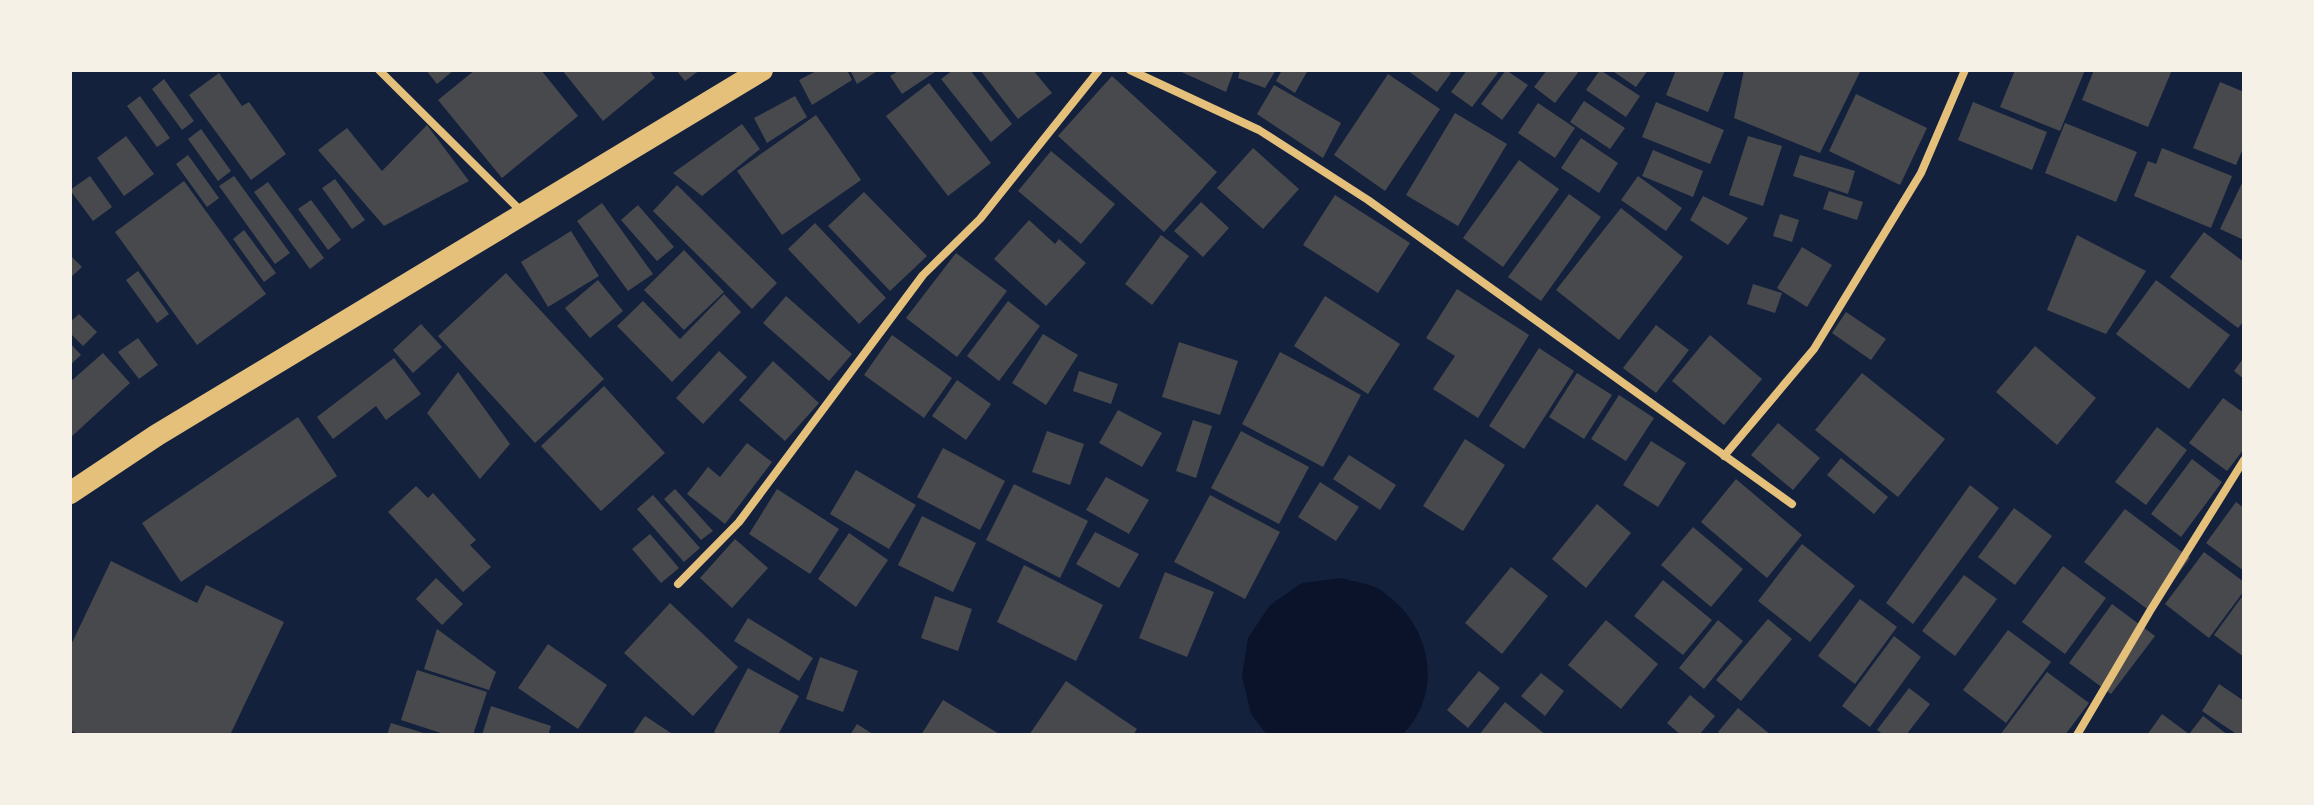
<svg xmlns="http://www.w3.org/2000/svg" width="2314" height="805" viewBox="0 0 2314 805" font-family="'Roboto Serif',serif">
	<style>
		.water { fill: #0b132b }
		.building { fill: #48494c }
		.lines { fill: none; stroke-linecap: round; stroke-linejoin: round }
		.minor { stroke: #e5c07b; stroke-width: 8 }
		.trunk { stroke: #e5c07b; stroke-width: 22 }
	</style>
	<rect width="100%" height="100%" fill="#14213d"/>
	<path class="water" d="M1341 578C1352 581 1366 583 1377 588 1382 590 1387 595 1392 599 1433 633 1442 696 1402 735H1267L1251 714 1242 676 1248 638 1270 605 1302 583Z"/>
	<path class="building" d="M426 70H454L437 84Z
		M475 70H541L578 116 502 178 438 100Z
		M562 70H649L655 78 603 121Z
		M676 70H700L685 81Z
		M818 70H847L852 80 812 105 799 80Z
		M850 70H879L857 84Z
		M900 70H938L902 94 890 76Z
		M953 70H970L1012 124 991 142 941 79Z
		M980 70H1033L1052 93 1018 119Z
		M1177 70H1234L1226 92Z
		M1240 70H1276L1265 88 1238 78Z
		M1282 70H1308L1295 93 1276 81Z
		M1407 70H1447L1451 73 1437 92Z
		M1467 70H1500L1472 107 1451 92Z
		M1506 70 1528 85 1502 120 1481 104Z
		M1547 70H1580L1555 103 1534 87Z
		M1600 70 1640 96 1626 117 1586 90Z
		M1611 70H1648L1636 87Z
		M1676 70H1725L1708 112 1666 95Z
		M1744 70H1861L1820 153 1734 118Z
		M2015 70H2085L2060 131 2000 107Z
		M2094 70H2172L2148 127 2082 100Z
		M219 73 242 106 249 102 286 154 251 180 189 95Z
		M1388 74 1440 109 1385 191 1334 155Z
		M1112 76 1217 172 1164 232 1058 136Z
		M164 79 194 121 182 130 152 89Z
		M2220 82 2244 92V146L2236 165 2193 148Z
		M929 83 991 163 948 196 886 116Z
		M1274 85 1341 123 1323 158 1257 114Z
		M1856 94 1927 128 1900 185 1829 151Z
		M140 96 170 138 157 147 127 106Z
		M795 96 807 117 767 143 754 118Z
		M1584 101 1625 128 1610 149 1570 122Z
		M1656 102 1724 130 1710 164 1642 137Z
		M1973 102 2047 132 2032 170 1958 140Z
		M1538 103 1575 128 1555 158 1518 133Z
		M1455 113 1507 144 1458 226 1406 195Z
		M816 115 861 180 782 235 737 171Z
		M2065 123 2137 152 2116 202 2045 173Z
		M742 124 760 149 702 196 673 173Z
		M427 125 469 181 384 226 318 150 347 128 382 171Z
		M201 129 231 171 218 181 188 139Z
		M126 136 154 174 124 196 97 158Z
		M1748 136 1782 146 1763 206 1729 195Z
		M1581 138 1618 163 1599 193 1561 168Z
		M1253 148 1299 189 1263 229 1217 188Z
		M2162 148 2232 176 2211 228 2134 196 2148 161 2156 164Z
		M1653 150 1703 171 1693 197 1642 176Z
		M1051 151 1115 204 1081 244 1018 191Z
		M188 155 219 198 207 207 176 164Z
		M1800 155 1855 171 1848 194 1793 176Z
		M1519 160 1559 189 1503 267 1463 238Z
		M90 176 112 207 93 221 70 190Z
		M234 176 290 253 275 264 219 186Z
		M1638 176 1682 208 1666 231 1621 200Z
		M335 179 365 220 352 229 322 188Z
		M2244 179V240L2220 229Z
		M184 181 266 294 197 345 115 232Z
		M268 182 324 258 310 269 254 192Z
		M677 185 777 283 752 309 653 211Z
		M1829 191 1863 202 1857 220 1823 209Z
		M864 192 927 256 890 291 828 226Z
		M1569 194 1601 217 1541 301 1508 277Z
		M1335 195 1410 243 1378 293 1303 245Z
		M1703 196 1748 218 1728 245 1690 220Z
		M311 200 341 240 328 250 298 209Z
		M1201 202 1229 228 1203 257 1174 231Z
		M602 203 653 274 628 291 577 221Z
		M638 205 674 247 657 261 621 220Z
		M1621 208 1683 257 1619 340 1556 290Z
		M1780 214 1799 220 1792 242 1773 236Z
		M1029 220 1055 244 1059 239 1086 263 1046 306 994 259Z
		M815 223 886 298 859 324 788 249Z
		M244 230 276 273 264 282 233 239Z
		M571 231 599 276 548 307 521 262Z
		M2204 232 2244 262V321L2238 328 2170 277Z
		M1161 235 1189 256 1152 305 1125 284Z
		M2077 235 2146 271 2106 334 2047 310Z
		M1802 247 1832 265 1807 307 1777 288Z
		M684 250 724 292 684 330 644 290Z
		M956 253 1007 291 957 357 906 318Z
		M70 255 82 267 70 278Z
		M138 271 169 314 157 323 126 280Z
		M506 273 604 379 535 443 438 336Z
		M598 280 623 311 590 338 565 308Z
		M2156 280 2230 335 2189 389 2116 334Z
		M1753 284 1782 293 1775 313 1747 304Z
		M1457 289 1529 335 1478 418 1433 389 1455 356 1426 338Z
		M724 294 741 312 672 382 617 326 643 301 680 339Z
		M786 296 852 354 829 381 763 323Z
		M1325 296 1400 344 1368 394 1294 346Z
		M1008 301 1040 326 999 381 967 356Z
		M1846 312 1886 339 1871 360 1832 333Z
		M79 314 97 332 83 346 70 333V322Z
		M421 324 442 347 413 373 393 350Z
		M1656 325 1689 350 1656 393 1623 368Z
		M1043 334 1078 355 1046 405 1012 383Z
		M892 335 952 378 924 418 864 375Z
		M1710 335 1762 379 1724 425 1672 381Z
		M138 338 158 365 139 379 118 352Z
		M1179 342 1238 361 1220 415 1162 397Z
		M70 343 81 355 70 365Z
		M2035 346 2096 398 2057 445 1996 392Z
		M1539 348 1574 371 1524 449 1489 426Z
		M719 351 747 377 703 424 676 398Z
		M1280 352 1361 395 1323 467 1242 424Z
		M103 353 130 383 70 438V382Z
		M2244 357V379L2234 371Z
		M394 358 421 394 386 420 376 406 333 439 317 417Z
		M773 361 819 403 785 441 739 400Z
		M1079 371 1118 384 1111 404 1073 391Z
		M458 372 510 444 480 479 427 413Z
		M1577 373 1612 395 1584 439 1549 417Z
		M1862 373 1945 439 1898 497 1815 430Z
		M957 380 991 404 966 440 932 416Z
		M604 386 665 453 601 511 541 446Z
		M1619 395 1654 418 1626 461 1591 439Z
		M2223 398 2244 413V449L2227 471 2189 443Z
		M1118 410 1162 433 1142 467 1099 443Z
		M298 417 337 476 181 582 142 523Z
		M1193 420 1212 426 1196 478 1176 471Z
		M1778 423 1820 458 1793 490 1751 455Z
		M2157 427 2187 450 2146 505 2115 482Z
		M1047 431 1084 444 1070 485 1032 472Z
		M1241 431 1309 467 1279 524 1211 488Z
		M1465 439 1505 465 1463 531 1423 506Z
		M1651 441 1686 463 1658 507 1623 485Z
		M747 443 772 462 725 524 687 494 708 467 720 477Z
		M943 448 1005 481 980 530 917 497Z
		M1349 455 1396 485 1380 510 1333 479Z
		M1841 458 1888 497 1874 514 1827 475Z
		M2192 459 2222 482 2181 537 2151 514Z
		M856 470 916 505 889 549 830 514Z
		M1106 477 1149 500 1129 534 1086 510Z
		M1736 479 1802 535 1767 578 1701 522Z
		M1320 482 1359 507 1336 541 1298 517Z
		M1014 484 1088 521 1060 578 986 540Z
		M1970 485 1999 508 1913 624 1886 603Z
		M416 486 428 498 433 493 476 540 470 545 491 567 463 592 388 512Z
		M675 489 713 531 701 540 664 499Z
		M777 489 839 529 810 574 749 534Z
		M653 495 700 548 684 562 637 509Z
		M1210 495 1280 532 1245 599 1174 562Z
		M2236 502 2244 508V571L2206 543Z
		M1597 504 1631 533 1586 588 1552 559Z
		M2014 508 2052 536 2015 585 1978 557Z
		M2125 509 2190 558 2150 611 2084 562Z
		M922 516 976 543 953 592 898 565Z
		M1693 527 1743 569 1711 607 1661 565Z
		M1095 532 1139 554 1119 588 1076 564Z
		M849 533 888 560 856 607 818 579Z
		M650 534 679 568 661 583 632 549Z
		M735 539 768 568 732 608 700 578Z
		M1802 544 1855 586 1810 642 1758 601Z
		M2204 552 2244 582V591L2209 638 2165 604Z
		M111 561 197 603 206 585 284 622 230 735H80L70 730V647Z
		M1024 565 1103 605 1076 661 997 622Z
		M2063 566 2106 598 2065 654 2022 622Z
		M1511 567 1548 596 1502 654 1465 623Z
		M1165 572 1214 592 1187 657 1139 638Z
		M1964 575 1997 599 1955 656 1922 631Z
		M436 578 463 604 442 625 416 599Z
		M1663 580 1712 620 1683 655 1634 616Z
		M2244 594V657L2214 635Z
		M935 596 972 609 958 651 921 638Z
		M1860 599 1897 627 1855 684 1818 656Z
		M670 603 738 667 693 716 624 653Z
		M2112 604 2155 636 2111 694 2069 663Z
		M748 618 813 658 799 681 734 641Z
		M1768 619 1792 639 1741 701 1716 680Z
		M1606 620 1658 664 1621 709 1568 665Z
		M1718 620 1743 641 1704 689 1679 668Z
		M437 629 496 672 489 690 424 669Z
		M2008 630 2051 662 2006 723 1963 690Z
		M1894 636 1921 657 1870 727 1842 706Z
		M548 644 607 685 578 729 518 688Z
		M820 657 858 671 843 712 806 699Z
		M748 668 799 696 778 735H719L714 732Z
		M417 670 487 692 473 735H447L401 720Z
		M1479 671 1500 688 1468 728 1447 710Z
		M2047 672 2089 703 2065 735H2000Z
		M1541 673 1564 691 1545 716 1521 696Z
		M1066 681 1137 729 1133 735H1029Z
		M2219 684 2244 701V735H2238L2202 711Z
		M1909 688 1930 704 1906 735H1884L1877 730Z
		M1690 695 1715 716 1699 735H1681L1667 723Z
		M943 700 1001 735H921Z
		M1505 702 1546 735H1479Z
		M491 706 551 726 548 735H482Z
		M1738 708 1771 735H1722L1718 732Z
		M2162 714 2189 734 2203 716 2228 735H2147Z
		M645 716 674 735H632Z
		M391 723 427 734V735H387Z
		M857 724 874 735H850Z"/>
	<g class="lines">
		<path class="minor" d="M379 70 523 213
			M1130 70 1259 130 1368 200 1792 504
			M1724 456 1814 349 1921 173 1965 70
			M678 584 739 522 923 275 980 219 1099 70
			M2077 735 2150 611 2244 460"/>
		<path class="trunk" d="M70 493 157 435 762 70"/>
	</g>
	<rect width="2314" height="805" fill="none" stroke="#f6f1e7" stroke-width="144"/>
</svg>
